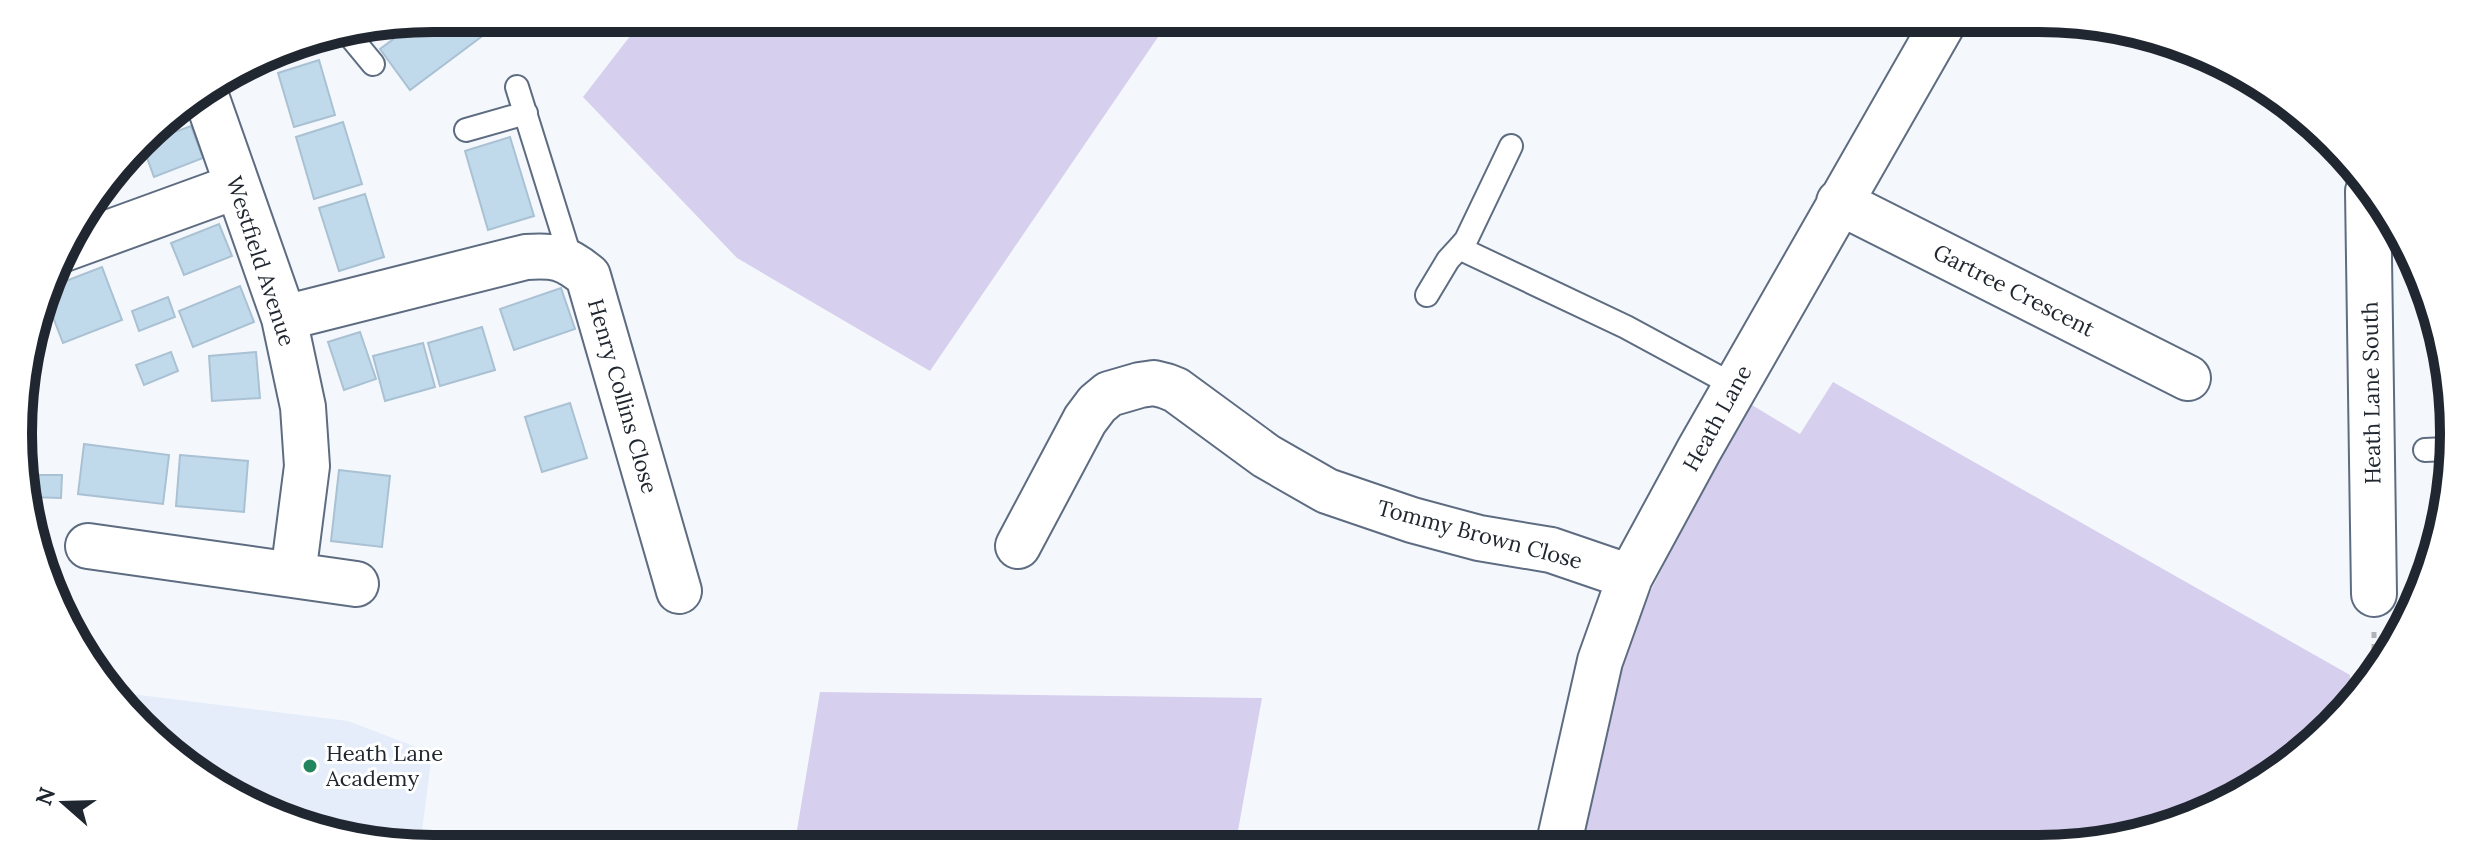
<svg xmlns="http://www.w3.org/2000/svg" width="2472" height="867" viewBox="0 0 2472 867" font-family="Lora,serif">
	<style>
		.built { fill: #e5edfa }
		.green { fill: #d6cfee }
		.building { fill: #c0daeb; stroke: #a9c1d3; stroke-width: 2 }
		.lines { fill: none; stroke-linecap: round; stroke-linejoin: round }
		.service-casing { stroke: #5e6c81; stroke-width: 26 }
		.minor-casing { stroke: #5e6c81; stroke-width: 48 }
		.path { stroke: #b0b4ba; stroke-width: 5; stroke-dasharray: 6 6; stroke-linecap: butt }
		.service { stroke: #fff; stroke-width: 22 }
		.minor { stroke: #fff; stroke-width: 44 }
		.poi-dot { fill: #24865f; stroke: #fff; stroke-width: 3 }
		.labels { text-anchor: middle; stroke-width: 6; stroke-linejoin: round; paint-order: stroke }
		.street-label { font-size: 22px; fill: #212730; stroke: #fff }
		.poi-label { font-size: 22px; fill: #212730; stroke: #fff; text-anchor: start }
		.rim { fill: none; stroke: #212730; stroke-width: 10 }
	</style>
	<rect width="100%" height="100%" fill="#f4f8fc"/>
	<path class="built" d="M115 692 348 721 432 753 420 847 326 835 202 779Z"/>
	<path class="green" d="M644 18H1171L930 371 737 258 583 97Z
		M1833 382 2350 675V701L2313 746 2222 806 2093 845 1575 847 1608 690 1642 608 1747 402 1800 434Z
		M820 692 1262 698 1235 847 794 848Z"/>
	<path class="building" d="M434 18H473L485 34 410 90 380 49 418 21Z
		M319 60 335 115 294 127 278 73Z
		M343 122 362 184 314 199 296 137Z
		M191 126 203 158 154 177 142 144Z
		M510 137 534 216 488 230 465 151Z
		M365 194 384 257 339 271 319 208Z
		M219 224 232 256 184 275 171 243Z
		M102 267 122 320 63 343 46 299 50 287Z
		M240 286 254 322 193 347 179 311Z
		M561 288 575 329 514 350 500 309Z
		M168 297 175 317 139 331 132 311Z
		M482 327 495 370 440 386 428 343Z
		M360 332 376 379 344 390 328 342Z
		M423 343 435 387 385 401 373 356Z
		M171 352 178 371 144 385 136 365Z
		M256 352 260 398 212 401 209 356Z
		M570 403 587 458 542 472 525 417Z
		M84 444 169 455 163 504 78 494Z
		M180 455 248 461 244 512 176 506Z
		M339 470 390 476 382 547 331 541Z
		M28 475H62L61 498 29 497Z"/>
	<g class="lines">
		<defs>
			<path id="service" d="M349 35 373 64
				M517 87 572 263
				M466 130 526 113
				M1511 146 1466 240 1459 248 1626 327 1735 386
				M1427 295 1448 260 1459 248
				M2425 450 2446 449"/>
			<path id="minor" d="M205 93 284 318 303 407 307 466 293 575
				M2368 191 2374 594
				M1839 202 2188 378
				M61 250 237 186
				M284 318 526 257C555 255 565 257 588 276L679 591
				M88 546 356 584
				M1018 546 1085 420 1097 404 1109 394 1140 385 1154 383 1166 386 1176 390 1266 456 1327 491 1412 520 1479 538 1551 550 1630 577
				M1558 847 1600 661 1630 577 1699 450 1946 18"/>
		</defs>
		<use href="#service" class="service-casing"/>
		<use href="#minor" class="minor-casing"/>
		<path class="path" d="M2374 632V671"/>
		<use href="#service" class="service"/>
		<use href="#minor" class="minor"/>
	</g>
	<circle class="poi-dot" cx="310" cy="766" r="8"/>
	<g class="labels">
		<g class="street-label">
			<text transform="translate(261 261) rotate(72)" y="8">Westfield Avenue</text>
			<text transform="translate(2014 290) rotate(27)" y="8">Gartree Crescent</text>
			<text transform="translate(2371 393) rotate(-91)" y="8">Heath Lane South</text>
			<text transform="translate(623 396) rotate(74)" y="8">Henry Collins Close</text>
			<text transform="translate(1717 418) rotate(-61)" y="8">Heath Lane</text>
			<text transform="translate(1480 534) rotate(15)" y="8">Tommy Brown Close</text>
		</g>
		<g class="poi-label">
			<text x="326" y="761">Heath Lane<tspan x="326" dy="25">Academy</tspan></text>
		</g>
	</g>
	<path d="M0 0H2472V867H0ZM433 32H2039A401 401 0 0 1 2440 433V434A401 401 0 0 1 2039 835H433A401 401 0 0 1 32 434V433A401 401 0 0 1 433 32Z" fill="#fff" fill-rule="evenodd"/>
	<path class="rim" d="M433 32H2039A401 401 0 0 1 2440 433V434A401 401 0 0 1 2039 835H433A401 401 0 0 1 32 434V433A401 401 0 0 1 433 32Z"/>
	<g transform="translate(64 803) rotate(290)" stroke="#ffffff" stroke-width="6" paint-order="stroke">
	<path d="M0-6L14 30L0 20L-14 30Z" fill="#212730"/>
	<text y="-12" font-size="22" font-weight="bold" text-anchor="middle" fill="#212730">N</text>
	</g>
</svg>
